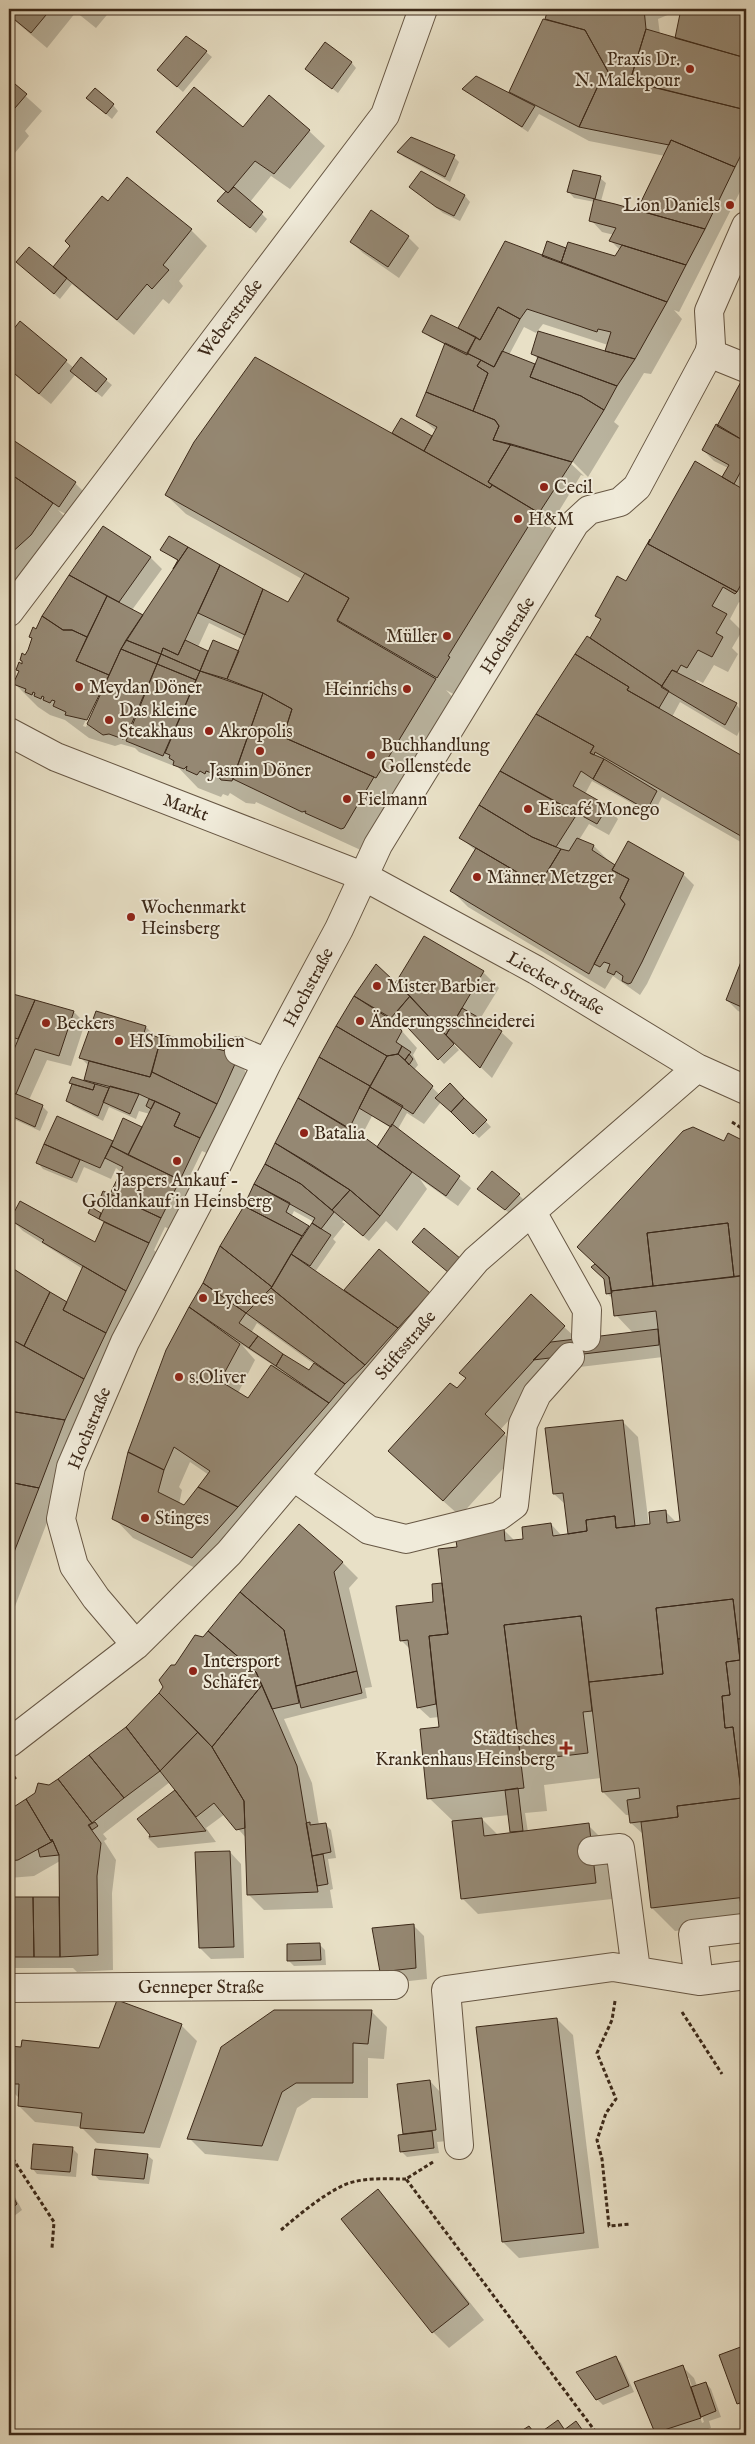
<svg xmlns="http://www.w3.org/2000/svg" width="755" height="2444" viewBox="0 0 755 2444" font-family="'IM FELL English',serif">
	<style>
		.shadow { fill: #0003; fill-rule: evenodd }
		.building { fill: #958873; stroke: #3c2919 }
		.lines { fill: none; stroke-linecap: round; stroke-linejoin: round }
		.minor-casing { stroke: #675744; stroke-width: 30 }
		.path { stroke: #3c2919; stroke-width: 3; stroke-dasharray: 4 2.5; stroke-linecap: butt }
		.minor { stroke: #f0ebda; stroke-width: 28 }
		.poi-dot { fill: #8f2418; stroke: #f0ebda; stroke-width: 2 }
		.labels { text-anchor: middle; stroke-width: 4; stroke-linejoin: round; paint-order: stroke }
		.poi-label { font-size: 18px; fill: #3c2919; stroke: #f0ebda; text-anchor: start }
		.street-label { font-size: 18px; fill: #3c2919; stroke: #f0ebda }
	</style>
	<rect width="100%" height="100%" fill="#e8e0c6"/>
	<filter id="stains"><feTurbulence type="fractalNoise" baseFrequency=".004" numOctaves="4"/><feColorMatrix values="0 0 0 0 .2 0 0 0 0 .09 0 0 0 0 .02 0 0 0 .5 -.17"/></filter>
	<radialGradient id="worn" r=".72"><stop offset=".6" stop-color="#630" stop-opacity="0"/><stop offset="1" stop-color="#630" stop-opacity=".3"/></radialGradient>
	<path class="shadow" d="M9 9H110L111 10 96 28 76 12 47 48 15 21 9 29Z
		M549 9H746V180L679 312 674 310 682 319 651 374 644 373 614 422 619 426 588 477 568 457 566 459 584 476 581 475 551 524 544 521 555 532 457 696 446 690 459 704 365 852 256 802 255 804 246 803 230 793 228 796 223 794 221 797 198 788 175 764 174 766 139 752 135 748 121 744 115 746 89 738 65 720 50 715 38 707 15 684 43 616 104 527 151 558 162 569 132 610 143 617 179 562 162 550 170 537 288 603 302 579 186 514 166 495 398 437 394 433 401 420 433 438 436 431 418 415 446 345 430 337 424 332 464 333 543 257 565 249 616 258 620 250 611 241 614 235 602 232 591 220 595 202 574 198 569 192 600 178 606 183 601 201 638 211 665 156 589 141 539 114 528 132 464 89 516 97 510 92 546 20ZM682 9 675 40 660 35 658 19ZM543 324 608 345 606 352 533 354 538 359 536 366 509 355 524 327 536 333ZM209 623 244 640 239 652H209L198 647ZM102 685H105L86 727 83 726Z
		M206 52 212 57 183 92 164 75Z
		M351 62 356 68 338 93 307 69Z
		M9 81 42 111 25 131 29 136 9 160Z
		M94 104 113 105 118 111 112 119Z
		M243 129 309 131 325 146 290 189 271 176 250 202 267 219 256 233 225 206 226 192 158 132Z
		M399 152 454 157 459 162 450 182 404 157Z
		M421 172 465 196 470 202 460 221 443 213 417 192Z
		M128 179 191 230 207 246 179 281 183 286 169 304 163 299 134 335 72 284 60 299 17 262 53 269Z
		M408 237 419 248 399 278 363 253 351 242Z
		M20 323 74 368 106 380 112 385 102 397 75 375 51 404 9 370V337Z
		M744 379 746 381V606L739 602 730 619 742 631 732 648 738 654 728 672 714 665 703 683 697 680 695 683 736 704 746 717 737 736 680 702 672 717 746 760V845L662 797 653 815 592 781 585 794 607 807 618 819 609 835 589 824 579 840 594 846 614 866 683 874 694 885 647 984 640 995 613 976 605 989 468 907 452 891 476 851 461 838 537 714 596 642 592 638 602 621 597 616 723 479 728 468 714 461 703 450Z
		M9 438 75 483 86 494 71 517 58 510 75 527 9 600Z
		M746 952V1014L738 1011 727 1000Z
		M483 972 499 988 480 1019 501 1032 513 1043 492 1078 450 1038 449 1039 459 1050 444 1064 406 1024 401 1030 417 1048 413 1055 418 1065 414 1070 440 1095 450 1085 491 1127 479 1138 441 1102 424 1124 407 1113 398 1129 471 1188 458 1206 420 1179 427 1189 397 1231 386 1221 369 1241 344 1220 342 1222 345 1224 333 1239 336 1242 315 1272 344 1292 379 1251 430 1294 212 1576 133 1538 114 1518 168 1351 244 1207 407 995ZM372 1116 391 1128 382 1152 361 1137ZM294 1211 314 1222 309 1228 291 1217ZM257 1323 314 1364 309 1372 251 1333ZM242 1345 273 1365 248 1399 238 1393 255 1360ZM190 1462 209 1475 185 1506 179 1504 182 1490 179 1487Z
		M9 995 74 1012 85 1023 71 1066 47 1060 29 1100 42 1106 48 1112 40 1131 9 1117V1064L17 1045 9 1043Z
		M97 1013 146 1027 157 1038 228 1053 244 1069 250 1081 224 1161 202 1151 185 1186 195 1197 177 1233 165 1227 154 1250 159 1255 80 1436 9 1622V1268L66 1304 83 1269 23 1231 12 1220 95 1243 105 1223 90 1213 91 1209 102 1215 108 1202 102 1196 116 1198 122 1173 116 1168 111 1179 84 1167 77 1183 43 1169 38 1163 57 1117 114 1142 124 1120 143 1129 150 1114 139 1111 136 1119 109 1107 103 1121 73 1106 68 1100 73 1085 71 1083 85 1081 89 1066 80 1057Z
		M729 1134 746 1143V1939L744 1923 675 1931 652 1908 644 1835 631 1823 630 1815H626L603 1792 601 1778 544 1785 547 1811 525 1813 528 1832 588 1825 604 1841 612 1899 478 1914 462 1898 453 1821 429 1798 441 1728 439 1717 430 1718 418 1707 411 1650 401 1640 435 1603 458 1548 503 1529 515 1541 525 1540 551 1524 562 1536 569 1535 566 1505 554 1494 622 1421 638 1437 649 1526 665 1511 676 1522H682L663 1357 555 1370 500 1430 520 1450 460 1516 405 1467 457 1390 531 1296 578 1340 633 1333 616 1315 613 1299 607 1293 605 1279 593 1267 725 1143ZM598 1264 613 1282 596 1266ZM509 1815 513 1834 498 1835 481 1818Z
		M484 1194 519 1195 524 1200 512 1215Z
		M342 1562 358 1578 349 1588 372 1687 365 1688 367 1698 284 1719 312 1783 319 1825 325 1824 331 1830 336 1858 328 1859 333 1889 330 1890 333 1908 264 1910 248 1894 247 1839 225 1814 206 1828 216 1842 158 1848 148 1838 152 1835 177 1790 170 1782 103 1834 107 1839 104 1841 116 1860 112 1893 113 1970 77 1972 73 1968H9V1899L59 1898 61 1900 60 1861 34 1876 9 1878V1811L49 1786 127 1728 159 1695 175 1666 204 1639Z
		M230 1852 241 1864 244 1958 211 1959 200 1948Z
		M413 1925 424 1936 427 1979 392 1983 381 1971Z
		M319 1944 325 1950 326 1965 294 1966 288 1960Z
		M371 2011 387 2027 384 2059 368 2058V2098H312L297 2108 278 2161 205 2154 189 2138Z
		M557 2019 573 2035 599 2248 519 2258 503 2242 477 2029Z
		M181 2025 197 2041 160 2148 97 2143 81 2127 35 2122 19 2106 20 2099 9 2088V2047L99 2049Z
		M430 2081 441 2093 447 2141 437 2142 439 2153 407 2157 401 2151 406 2136 404 2134Z
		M72 2148 78 2154 76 2177 37 2174 32 2168Z
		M147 2155 153 2160 149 2184 99 2180 94 2174Z
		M9 2186 22 2210 9 2220Z
		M378 2191 393 2207 484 2320 449 2348 433 2332 343 2219Z
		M746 2346V2412L738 2403 721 2355Z
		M615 2357 621 2363 634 2392 603 2405 597 2399Z
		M683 2367 694 2378 697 2386 706 2383 711 2389 721 2417 709 2421 711 2428 691 2435H658L656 2433ZM687 2378H689L704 2422 702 2423Z
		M558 2422 566 2430 576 2423 587 2435H539Z"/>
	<path class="building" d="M9 9H51L31 33 9 15Z
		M548 9H644L646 29 630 81 611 77 585 30 545 19Z
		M681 9H746V58L675 38Z
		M543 19 585 30 611 77 603 75 579 127 509 92Z
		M646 29 746 58V110L630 81Z
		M186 36 207 51 177 87 157 70Z
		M325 42 352 62 332 89 305 69Z
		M603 75 746 110V145L735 167 671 140 669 145 579 127Z
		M476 76 535 106 522 127 462 89Z
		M9 79 27 94 9 115 14 119 9 126Z
		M194 87 243 127 269 95 310 130 274 174 255 161 228 193 156 132Z
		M95 88 114 104 106 114 86 98Z
		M411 137 455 155 445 177 397 152Z
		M671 140 735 167 705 229 637 210Z
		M573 170 601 176 595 199 567 192Z
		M421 171 465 195 454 216 436 207 409 187Z
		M127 177 192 229 163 265 169 270 152 289 147 284 117 320 53 267 70 246 65 241 102 196 108 201Z
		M234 187 263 212 250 228 217 201 226 191 228 193Z
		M594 199 615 204 705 229 686 265 609 241 616 228 589 221Z
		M371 210 409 236 388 267 350 242Z
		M505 241 667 302 635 359 605 351 611 332 598 329 597 332 527 309 520 319 498 307 480 340 458 328Z
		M547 241 566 248 561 263 542 256Z
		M568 242 615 256 622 245 686 265 667 302 561 263Z
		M29 247 67 278 54 294 16 262Z
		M498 307 520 319 494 367 467 353 476 337 480 340Z
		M431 315 476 337 467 355 422 332Z
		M20 321 67 360 39 394 9 369V335Z
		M538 331 605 351 635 359 617 386 531 354Z
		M445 343 481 360 477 366 488 373 473 411 426 392Z
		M502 351 535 364 530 377 581 396 604 410 572 462 493 440 499 426 495 420 473 411 488 373 477 366 481 360 494 367Z
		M81 357 107 379 96 392 70 371Z
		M255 357 490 488 492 485 539 513 536 514 448 656 450 657 437 678 337 620 349 598 165 495 194 442Z
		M538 357 617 386 604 410 581 396 530 377Z
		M743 378 746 379V442L717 426Z
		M426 392 495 420 499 426 493 440 511 444 488 482 492 485 490 488 424 451 437 427 416 416Z
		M401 418 432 436 424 451 392 433Z
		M716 424 746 442V474L741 471 734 484 722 477 729 465 702 450Z
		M10 438 76 482 59 507 9 473Z
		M511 444 572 462 539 513 488 482Z
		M695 461 746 491V575L737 592 648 544Z
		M9 473 53 503 31 535 9 555Z
		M103 526 151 557 119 602 69 575Z
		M169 536 188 547 173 569 178 560 160 550Z
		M650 539 648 544 737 592 735 594 723 587 712 606 727 614 716 633 723 637 712 657 698 650 687 668 681 665 677 672 672 670 662 686 590 638 601 619 595 616 617 576 626 581Z
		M188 547 220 565 178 655 163 648 161 654 126 640Z
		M220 565 263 589 245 635 198 613Z
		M305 573 349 598 337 621 436 679 376 778 283 737 292 709 263 693 227 679 263 589 288 602Z
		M69 575 107 596 87 637 72 630H63L42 616Z
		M107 596 143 615 121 649 109 675 76 661Z
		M42 616 63 630H72L87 637 76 661 109 675 87 720 65 715 66 712 53 706 55 701 52 700 50 703 43 700 44 697 42 696 41 699 34 696 35 693 33 692 32 695 25 692 26 689 13 684 19 671 16 670 19 662 22 664V661L20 660 22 653 25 655 28 650 32 638 29 637 33 627 36 629Z
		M587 636 669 691 659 708 627 690 629 687 575 654Z
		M126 640 161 654 157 664 121 649Z
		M185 640 208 651 200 671 161 654 163 648 178 655Z
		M213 640 239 651 227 679 200 671Z
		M121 649 157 664 126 737 123 739 109 734 103 735 87 724Z
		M161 654 200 671 196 680 157 664Z
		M575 654 629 687 627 690 746 758V839L595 752 594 755 590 753 594 746 536 714Z
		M157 664 196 680 163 756 126 741Z
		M672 670 737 703 725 725 661 687Z
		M200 671 263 693 232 781 221 780 217 775 206 771 205 774 200 771 197 775 186 770 187 766 184 769 173 765 174 761 169 758 170 755 165 753Z
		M263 693 292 709 283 737 374 777 344 828 341 829 305 813 306 811 302 812 233 779Z
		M536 714 594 746 590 753 604 759 593 779 581 771 573 786 608 806 597 824 500 771Z
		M604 759 657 791 647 810 593 779Z
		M500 771 577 814 556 847 532 837 479 805Z
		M479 805 532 837 561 849 539 885 459 838Z
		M577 838 594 845 592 850 615 865 612 870 629 879 620 898 625 904 589 974 450 891 476 848 539 885 561 849 569 851Z
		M628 841 684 873 642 962 631 983 628 984 622 981 623 976 616 971 614 975 607 972 610 964 604 962 600 967 594 964 625 904 620 898 629 879 612 870Z
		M424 936 484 971 446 1035 396 982Z
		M746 949V1009L726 1000Z
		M376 964 410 996 390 1019 354 996Z
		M9 993 35 1000 18 1039 9 1036Z
		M354 996 391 1018 402 1031 396 1042 402 1046 398 1054 387 1056 336 1026Z
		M410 996 454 1044 438 1060 395 1014Z
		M35 1000 74 1011 59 1056 35 1049 16 1094 9 1091V1061Z
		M462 1008 502 1031 480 1068 446 1035Z
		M96 1011 146 1026 144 1033 161 1038 150 1077 79 1058Z
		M336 1026 387 1056 370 1086 319 1057Z
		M162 1034 229 1052 235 1064 217 1104 152 1072Z
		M402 1046 411 1052 405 1060 398 1054Z
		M398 1054 433 1086 413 1114 370 1087 387 1056Z
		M409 1054 413 1059 409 1065 405 1060Z
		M319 1057 370 1086 349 1129 298 1098Z
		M89 1061 150 1077 152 1072 217 1104 200 1138 174 1126 180 1113 139 1094 84 1080Z
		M72 1077 95 1084 93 1090 69 1083Z
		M450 1083 464 1098 451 1112 435 1098Z
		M72 1084 93 1090 95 1084 109 1088 98 1116 66 1101Z
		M110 1086 139 1094 130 1114 103 1102Z
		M370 1087 403 1106 391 1127 359 1108Z
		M9 1091 43 1105 35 1127 9 1115Z
		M298 1098 364 1137 412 1172 380 1216 350 1190 275 1143Z
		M464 1098 487 1120 473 1134 451 1112Z
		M149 1099 155 1101 151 1109 146 1106Z
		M155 1101 180 1113 174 1126 200 1138 180 1180 128 1155Z
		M57 1116 113 1141 100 1168 44 1144Z
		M123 1118 142 1127 128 1155 111 1146Z
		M392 1124 460 1176 446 1196 377 1147Z
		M693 1127 724 1141 728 1133 746 1142V1275L734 1277 728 1223 647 1233 653 1286 611 1291 609 1277 577 1247 683 1131Z
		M275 1143 312 1165 350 1190 332 1210 301 1184 265 1164Z
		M44 1144 80 1160 72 1178 36 1163Z
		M111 1146 180 1180 161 1218 110 1194 123 1167 105 1158Z
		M265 1164 301 1184 334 1212 321 1229 312 1223 315 1218 254 1184Z
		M492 1171 520 1194 505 1210 477 1189Z
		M254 1184 290 1203 286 1212 309 1226 302 1236 244 1206Z
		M350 1190 380 1216 363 1236 332 1210Z
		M103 1191 110 1194 108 1199 101 1196Z
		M110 1194 161 1218 149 1243 99 1219Z
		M20 1201 95 1242 104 1222 149 1243 126 1291 42 1242 44 1240 10 1220Z
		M244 1206 302 1236 272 1287 220 1246Z
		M91 1207 101 1213 99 1219 88 1213Z
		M312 1223 331 1235 310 1266 291 1254Z
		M728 1223 734 1277 653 1286 647 1233Z
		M424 1228 461 1259 449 1273 412 1242Z
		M220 1246 272 1287 246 1313 203 1283Z
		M379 1249 430 1293 398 1328 344 1290Z
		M291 1254 398 1328 365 1365 271 1288Z
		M595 1264 609 1277 612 1293 606 1294 604 1279 591 1267Z
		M9 1266 50 1292 24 1346 9 1338Z
		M83 1266 126 1291 106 1333 63 1310Z
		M746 1275V1638L738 1639 733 1599 656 1608 663 1674 589 1682 581 1616 504 1625 524 1788 427 1799 420 1729 439 1727 429 1636 448 1634 438 1549 457 1547 455 1534 504 1528 505 1541 523 1539 522 1527 551 1523 553 1536 587 1531 586 1520 615 1516 616 1528 650 1524 649 1512 666 1510 667 1523 680 1521 656 1311 614 1316 611 1291Z
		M203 1283 246 1313 239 1323 258 1336 249 1348 189 1307Z
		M271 1288 365 1365 345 1384 246 1313Z
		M50 1292 67 1302 63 1310 106 1333 84 1379 24 1346Z
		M531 1294 565 1326 485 1414 505 1433 443 1501 388 1451 450 1383 457 1388 466 1378 459 1373Z
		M189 1307 240 1344 220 1381 248 1398 271 1365 329 1403 238 1507 198 1487 210 1471 174 1447 164 1470 128 1452 166 1350Z
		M658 1329 659 1345 533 1360 551 1342Z
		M258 1336 283 1354 276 1366 249 1348Z
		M9 1338 84 1379 65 1420 9 1411Z
		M283 1354 309 1370 314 1363 345 1384 329 1403 276 1366Z
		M9 1411 65 1420 39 1488 9 1482Z
		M623 1420 635 1526 616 1528 615 1516 586 1520 587 1531 568 1534 563 1493 553 1494 545 1428Z
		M128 1452 164 1470 158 1492 184 1505 198 1487 238 1507 192 1558 112 1519Z
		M9 1482 39 1488 9 1565Z
		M299 1524 343 1562 334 1572 357 1671 296 1686 284 1630 240 1592Z
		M442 1583 448 1634 429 1636 436 1704 417 1708 408 1640 400 1641 396 1606 433 1602 432 1584Z
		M240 1592 284 1630 299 1703 272 1709 256 1672 208 1631Z
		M733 1599 740 1660 726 1662 730 1695 722 1696 725 1728 733 1727 742 1798 677 1806 678 1817 630 1823 627 1800 640 1798 639 1788 602 1792 589 1682 663 1674 656 1608Z
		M581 1616 592 1711 583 1712 588 1753 521 1761 504 1625Z
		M208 1631 256 1672 262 1685 212 1747 159 1693 163 1687 159 1680 171 1665H175L195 1635 203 1637Z
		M746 1638V1807H743L733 1727 725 1728 722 1696 730 1695 726 1662 740 1660 738 1639Z
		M357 1671 362 1693 301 1708 296 1686Z
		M262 1685 297 1766 318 1892 247 1895 244 1801 212 1747Z
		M159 1693 198 1732 160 1771 126 1727Z
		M126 1727 160 1771 124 1798 89 1755Z
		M198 1732 212 1747 244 1801 245 1828 236 1830 214 1803 196 1817 160 1771Z
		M89 1755 124 1798 92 1823 58 1779Z
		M58 1779 92 1823 88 1825 101 1843 97 1876 98 1955 60 1957 59 1855 52 1839 51 1841 26 1799 35 1793 38 1783 49 1785Z
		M518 1788 523 1831 510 1832 505 1790Z
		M175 1790 206 1831 149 1837 150 1835 137 1819Z
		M742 1798 743 1807H746V1897L651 1908 641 1822 678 1817 677 1806Z
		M26 1799 51 1841H53L18 1860 9 1861V1810Z
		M482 1818 484 1836 589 1823 596 1883 461 1899 452 1821Z
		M95 1822 98 1826 92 1830 89 1825Z
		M310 1822V1825L326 1823 331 1852 312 1856 306 1823Z
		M53 1841 59 1855 40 1857 38 1849Z
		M230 1851 234 1947 199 1948 195 1852Z
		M323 1854 328 1884 317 1886 312 1856Z
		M9 1897H33L34 1957H9Z
		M33 1897H59L60 1957H34Z
		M746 1897V1951L740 1898Z
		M414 1924 416 1968 380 1972 372 1928Z
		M320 1943 321 1960 287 1961V1944Z
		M117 2000 182 2024 144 2133 80 2128 82 2113 18 2106 19 2084H9V2046L21 2047 22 2040 99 2048Z
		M274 2010H372L368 2044 353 2043V2083H296L282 2092 262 2146 187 2139 221 2047Z
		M557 2018 584 2233 502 2242 476 2027Z
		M430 2080 436 2130 403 2134 397 2084Z
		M432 2131 434 2148 400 2152 398 2135Z
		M33 2144 73 2147 70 2172 31 2169Z
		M95 2149 148 2154 144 2179 92 2175Z
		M9 2189 17 2204 9 2211Z
		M378 2189 469 2304 432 2333 341 2219Z
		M746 2345V2401L737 2404 719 2355Z
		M616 2356 629 2386 596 2400 576 2372Z
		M683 2365 701 2418 655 2433 634 2382Z
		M706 2382 716 2411 701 2417 691 2387Z
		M558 2420 568 2435H537Z
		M576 2421 586 2435H568L564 2430Z
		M529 2426 536 2435H515Z"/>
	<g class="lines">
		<defs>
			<path id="minor" d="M709 353 746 368
				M9 612 385 115 423 9
				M9 732 56 757 365 877 536 970 697 1068 746 1090
				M239 1051 267 1063
				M532 1212 587 1310 586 1337
				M294 1477 369 1530 406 1539 499 1516 514 1505 523 1424 537 1394 570 1357
				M136 1645 96 1598 74 1566 61 1519 71 1467 125 1342 197 1205 267 1063 339 929 378 845 575 523 589 510 620 502 637 487 709 353 711 345 709 311 746 226
				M9 1743 136 1645 229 1553 476 1260 697 1068
				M592 1851 620 1848 636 1970
				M699 1981 693 1934 744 1928
				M9 1988 394 1985
				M459 2145 446 1990 613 1967 699 1981 746 1975"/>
		</defs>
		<use href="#minor" class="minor-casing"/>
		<path class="path" d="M732 1122 746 1131
			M9 1782 16 1777
			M615 2001 612 2020 597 2053 616 2099 606 2113 597 2140 602 2159 609 2226 631 2224
			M682 2012 722 2074
			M9 2153 54 2222 52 2248
			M433 2162 406 2179 598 2435
			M281 2230C300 2214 321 2196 344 2185 363 2177 386 2179 406 2179"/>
		<use href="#minor" class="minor"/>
	</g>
	<g class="poi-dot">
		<circle cx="690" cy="69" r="5"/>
		<circle cx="730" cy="205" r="5"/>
		<circle cx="544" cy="487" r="5"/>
		<circle cx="518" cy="519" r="5"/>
		<circle cx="447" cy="636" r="5"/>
		<circle cx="79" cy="687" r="5"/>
		<circle cx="407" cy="689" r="5"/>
		<circle cx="109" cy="720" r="5"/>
		<circle cx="209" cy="731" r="5"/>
		<circle cx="260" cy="751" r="5"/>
		<circle cx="371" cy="755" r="5"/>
		<circle cx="347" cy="799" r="5"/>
		<circle cx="528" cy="809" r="5"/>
		<circle cx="477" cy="877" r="5"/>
		<circle cx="131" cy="917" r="5"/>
		<circle cx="377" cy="986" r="5"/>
		<circle cx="360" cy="1021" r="5"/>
		<circle cx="46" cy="1023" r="5"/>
		<circle cx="119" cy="1041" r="5"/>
		<circle cx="304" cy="1133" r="5"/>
		<circle cx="177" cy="1161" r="5"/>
		<circle cx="203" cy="1298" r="5"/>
		<circle cx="179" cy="1377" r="5"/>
		<circle cx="145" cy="1518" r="5"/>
		<circle cx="193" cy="1671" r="5"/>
		<path d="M563.5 1740.5h5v5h5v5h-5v5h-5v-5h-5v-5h5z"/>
	</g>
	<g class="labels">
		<g class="poi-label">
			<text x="680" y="65" text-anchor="end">Praxis Dr.<tspan x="680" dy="21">N. Malekpour</tspan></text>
			<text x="720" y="211" text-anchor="end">Lion Daniels</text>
			<text x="554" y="493">Cecil</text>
			<text x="528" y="525">H&amp;M</text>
			<text x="437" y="642" text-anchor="end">Müller</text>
			<text x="89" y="693">Meydan Döner</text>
			<text x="397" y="695" text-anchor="end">Heinrichs</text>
			<text x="119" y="716">Das kleine<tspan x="119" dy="21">Steakhaus</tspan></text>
			<text x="219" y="737">Akropolis</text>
			<text x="381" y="751">Buchhandlung<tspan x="381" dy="21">Gollenstede</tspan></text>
			<text x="260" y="776" text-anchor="middle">Jasmin Döner</text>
			<text x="357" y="805">Fielmann</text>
			<text x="538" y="815">Eiscafé Monego</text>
			<text x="487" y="883">Männer Metzger</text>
			<text x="141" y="913">Wochenmarkt<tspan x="141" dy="21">Heinsberg</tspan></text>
			<text x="387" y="992">Mister Barbier</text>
			<text x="370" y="1027">Änderungsschneiderei</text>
			<text x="56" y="1029">Beckers</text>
			<text x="129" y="1047">HS Immobilien</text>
			<text x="314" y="1139">Batalia</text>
			<text x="177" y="1186" text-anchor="middle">Jaspers Ankauf -<tspan x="177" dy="21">Goldankauf in Heinsberg</tspan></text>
			<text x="213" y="1304">Lychees</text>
			<text x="189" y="1383">s.Oliver</text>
			<text x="155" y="1524">Stinges</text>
			<text x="203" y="1667">Intersport<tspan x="203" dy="21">Schäfer</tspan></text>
			<text x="555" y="1744" text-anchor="end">Städtisches<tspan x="555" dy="21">Krankenhaus Heinsberg</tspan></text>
		</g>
		<g class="street-label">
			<text transform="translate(230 318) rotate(-53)" y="6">Weberstraße</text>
			<text transform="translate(507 635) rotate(-58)" y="6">Hochstraße</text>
			<text transform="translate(186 807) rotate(21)" y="6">Markt</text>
			<text transform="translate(556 983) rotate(30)" y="6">Liecker Straße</text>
			<text transform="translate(308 987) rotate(-62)" y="6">Hochstraße</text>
			<text transform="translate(405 1345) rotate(-50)" y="6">Stiftsstraße</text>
			<text transform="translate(89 1428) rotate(-68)" y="6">Hochstraße</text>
			<text x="201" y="1993">Genneper Straße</text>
		</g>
	</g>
	<rect width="755" height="2444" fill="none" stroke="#e8e0c6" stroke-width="30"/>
	<rect x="10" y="10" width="735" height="2424" fill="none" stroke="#3c2919" stroke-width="2.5"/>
	<rect x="15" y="15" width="725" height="2414" fill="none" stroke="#3c2919"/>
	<rect width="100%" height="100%" filter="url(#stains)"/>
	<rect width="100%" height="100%" fill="url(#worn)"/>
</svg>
